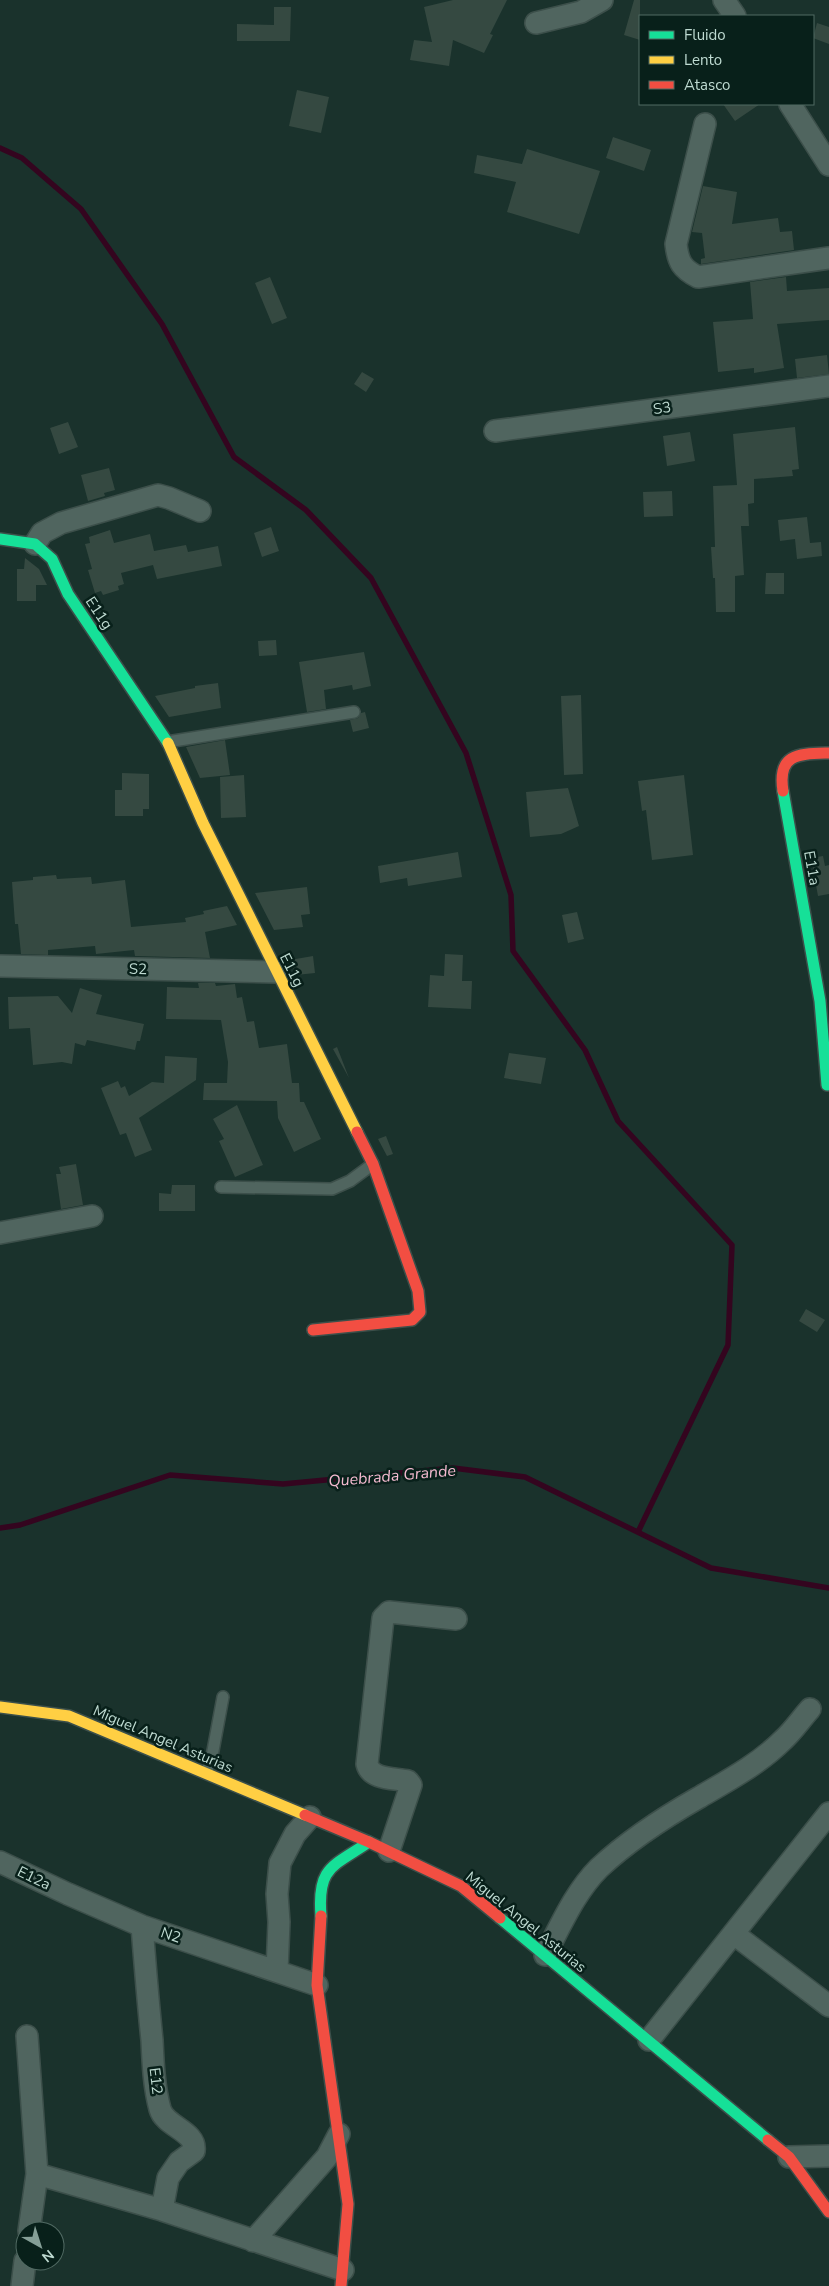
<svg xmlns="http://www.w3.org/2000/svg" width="829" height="2286" viewBox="0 0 829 2286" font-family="'Nunito Sans',sans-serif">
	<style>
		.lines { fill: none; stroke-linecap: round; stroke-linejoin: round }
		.stream { stroke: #34051f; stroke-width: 5.5 }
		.building { fill: #354941 }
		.lane-casing { stroke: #3c4f4a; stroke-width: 14 }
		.street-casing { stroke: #3c4f4a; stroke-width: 24 }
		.fast-casing { stroke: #3c4f4a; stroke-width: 14 }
		.slow-casing { stroke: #3c4f4a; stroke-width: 14 }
		.jam-casing { stroke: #3c4f4a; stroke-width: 14 }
		.lane { stroke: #50655f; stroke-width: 11 }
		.street { stroke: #50655f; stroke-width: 21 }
		.fast { stroke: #16e098; stroke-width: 11 }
		.slow { stroke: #ffcf43; stroke-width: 11 }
		.jam { stroke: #f24e42; stroke-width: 11 }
		.labels { text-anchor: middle; stroke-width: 5; stroke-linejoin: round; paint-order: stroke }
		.street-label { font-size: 15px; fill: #bedad1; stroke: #08201a }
		.water-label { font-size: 16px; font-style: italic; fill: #f4bad0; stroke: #08201a }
	</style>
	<rect width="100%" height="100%" fill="#1a322c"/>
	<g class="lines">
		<path class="stream" d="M0 148 22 158 81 209 162 324 234 457 306 510 371 578 466 753 511 895 513 951 585 1050 618 1121 732 1245 728 1345 638 1532
			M0 1528 20 1525 170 1475 283 1484 453 1468 525 1477 711 1568 829 1588"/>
	</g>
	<path class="building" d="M453 0H507L490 34 493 35 484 53 453 40 449 66 410 60 414 40 432 42 424 7Z
		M634 0H640V40L624 35Z
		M274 7H291L290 41H237V24L274 25Z
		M817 23 829 27V44L813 38Z
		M297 90 329 97 321 133 289 126Z
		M723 104H760L735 121Z
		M613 137 651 150 644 171 606 158Z
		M527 149 600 171 579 234 507 212 516 182 474 173 477 155 522 164Z
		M703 186 737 192 732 224 778 218 780 232 792 231 794 250 701 264V259L705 258 702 233 692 232Z
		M270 277 287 318 272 324 255 283Z
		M786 277 787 291 829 288V320L777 324 784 368 754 373V368L718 372 713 322 753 319 750 282Z
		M827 355 829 374 797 378 795 359Z
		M362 372 374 379 366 392 354 384Z
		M68 422 78 447 59 454 50 428Z
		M795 427 799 469 792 470 793 476 754 479V503L748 504 749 526H741L744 575 735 576V612H716L715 578H713L711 547H715L713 486 737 485 733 434Z
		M690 432 695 461 667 466 663 436Z
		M109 468 115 490 104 493 105 496 88 501 81 475Z
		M672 491 673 516 644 517 643 492Z
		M807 517 810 543 821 542 822 556 797 559 795 539 780 541 778 520Z
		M271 527 279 551 262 557 254 533Z
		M110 530 114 543 150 534 154 551 186 545 188 552 218 546 222 566 157 579 153 565 121 573 124 584 118 586 119 590 103 595 101 591 95 593 88 570 92 569 85 544 90 543 89 537Z
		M25 558 39 569 47 585H36V601H17V569H24Z
		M766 573H784V594H765Z
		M276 640 277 655 259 656 258 641Z
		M364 652 371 686 353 690 352 685 324 690 326 709 307 712 299 662Z
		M218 683 221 708 169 717 155 696 195 688V686Z
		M581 695 583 774 564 775 561 696Z
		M365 712 369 728 353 732 350 720 358 718 361 713Z
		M225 740 230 775 200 778 186 747Z
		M122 773 149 774V809H143V816H115V790H122Z
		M244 775 246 817 221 818 220 777Z
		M684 775 693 855 652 860 646 810 642 811 638 781Z
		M568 788 579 826 561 834 530 837 526 792Z
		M458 852 462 877 408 886 407 878 380 883 378 866Z
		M823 856 825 866 829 865V894L818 896 811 858Z
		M56 875 57 879 91 877 92 884 125 880 131 927 186 922 185 918 204 914 203 911 227 906 237 925 205 932 210 958 135 956 134 950 96 954 95 946 48 950V955L21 954 18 924H15L12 882 33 880V877Z
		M307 887 310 914 301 915 303 927 274 930 255 893Z
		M577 912 584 939 568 943 562 915Z
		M445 954 463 955 462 981H472L471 1009 428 1007 430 975 444 976Z
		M313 956 315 973 296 975 290 960Z
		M198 983H215L216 986 235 984 237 998 242 997 247 1022 254 1021 259 1048 287 1044 292 1083H299L300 1102H304L321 1139 294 1152 278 1118 277 1101 203 1100 204 1083H227L228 1062 221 1020 166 1019 167 987 199 988Z
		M80 988 102 995 96 1014 144 1024 140 1041H137L135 1050 87 1040 85 1046 75 1043 72 1064 62 1062 33 1065 30 1028 9 1029 8 997 58 996 72 1013Z
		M337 1047 349 1078 333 1049Z
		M509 1053 546 1058 541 1084 504 1078Z
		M165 1056 197 1058 196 1080 139 1118 152 1150 135 1157 126 1133 120 1135 101 1088 118 1081 121 1088 125 1086 129 1096 152 1082 164 1083Z
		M237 1105 263 1165 235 1177 219 1141 224 1139 213 1119Z
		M386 1136 393 1154 387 1156 378 1139Z
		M76 1164 83 1205 61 1209 56 1174H61L59 1167Z
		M172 1185H195V1211H159V1193L171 1194Z
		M806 1309 825 1320 817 1332 799 1321Z"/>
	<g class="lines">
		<defs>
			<path id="lane" d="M167 742 354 712
				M221 1187 332 1189 350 1181 373 1164
				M206 1773 212 1756 223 1697"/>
			<path id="street" d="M724 0 735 16
				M536 23 581 12 602 0
				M790 104 829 165
				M705 124 676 244C678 262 682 269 698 277L829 258
				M495 431 829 386
				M35 544 42 533 61 523 158 495 169 498 200 511
				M0 966 276 972
				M0 1233 92 1216
				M389 1851 411 1785 408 1781C394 1778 371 1780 367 1764L383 1618 389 1612 456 1619
				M0 1862 68 1894 142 1926 317 1985
				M142 1926C145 1964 148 2002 152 2040 153 2063 154 2087 160 2109 165 2127 197 2131 194 2151L179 2162 168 2178 162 2210
				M734 1934 829 2006
				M545 1955C561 1925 575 1892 599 1868 629 1840 663 1818 698 1798 727 1781 759 1764 783 1740 793 1731 801 1719 810 1709
				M277 1971 279 1922 277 1894 280 1863 295 1834 310 1817
				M27 2036 37 2174 29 2231
				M649 2040 829 1813
				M789 2157 829 2156
				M37 2174 162 2210 343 2270
				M253 2241 327 2157 339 2134
				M22 2286 25 2261"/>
			<path id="fast" d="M0 539 35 544 52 559 68 594 168 743
				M783 791 820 1001 827 1085
				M321 1916C317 1867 332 1867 369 1842
				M500 1918 768 2140"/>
			<path id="slow" d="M168 743 203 823 357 1132
				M0 1707 69 1716 305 1815"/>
			<path id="jam" d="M783 791C777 753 799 754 829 753
				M313 1330 412 1320 420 1312 418 1291 373 1164 357 1132
				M305 1815 369 1842 461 1886 500 1918
				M321 1916 317 1985 348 2204 341 2286
				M768 2140 789 2157 829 2212"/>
		</defs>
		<use href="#lane" class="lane-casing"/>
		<use href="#street" class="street-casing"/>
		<use href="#fast" class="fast-casing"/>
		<use href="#slow" class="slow-casing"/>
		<use href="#jam" class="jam-casing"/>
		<use href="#lane" class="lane"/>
		<use href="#street" class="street"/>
		<use href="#fast" class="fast"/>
		<use href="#slow" class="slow"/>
		<use href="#jam" class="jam"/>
	</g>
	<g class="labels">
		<g class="street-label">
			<text transform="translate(662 408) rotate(-8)" y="5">S3</text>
			<text transform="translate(99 613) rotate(56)" y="5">E11g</text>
			<text transform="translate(812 868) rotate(80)" y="5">E11a</text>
			<text transform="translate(138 969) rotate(1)" y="5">S2</text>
			<text transform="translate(292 970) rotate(63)" y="5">E11g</text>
			<text transform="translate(163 1739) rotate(23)" y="5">Miguel Angel Asturias</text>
			<text transform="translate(34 1878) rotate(26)" y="5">E12a</text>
			<text transform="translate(526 1922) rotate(39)" y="5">Miguel Angel Asturias</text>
			<text transform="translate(171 1935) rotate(19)" y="5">N2</text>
			<text transform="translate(156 2081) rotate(83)" y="5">E12</text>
		</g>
		<g class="water-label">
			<text transform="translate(392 1475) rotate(-5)" y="6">Quebrada Grande</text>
		</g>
	</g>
	<rect x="639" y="15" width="175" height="90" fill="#08201a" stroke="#516a63"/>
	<rect x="649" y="31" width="25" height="8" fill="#16e098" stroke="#516a63"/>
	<text x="684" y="40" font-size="15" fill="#bedad1">Fluido</text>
	<rect x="649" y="56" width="25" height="8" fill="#ffcf43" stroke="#516a63"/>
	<text x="684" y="65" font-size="15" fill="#bedad1">Lento</text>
	<rect x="649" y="81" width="25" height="8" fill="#f24e42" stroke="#516a63"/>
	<text x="684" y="90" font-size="15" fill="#bedad1">Atasco</text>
	<g transform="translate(40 2246) rotate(141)"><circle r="24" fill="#08201a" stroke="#516a63"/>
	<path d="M0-4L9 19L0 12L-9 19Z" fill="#859f97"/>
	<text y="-8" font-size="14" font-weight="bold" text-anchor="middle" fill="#bedad1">N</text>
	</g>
</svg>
